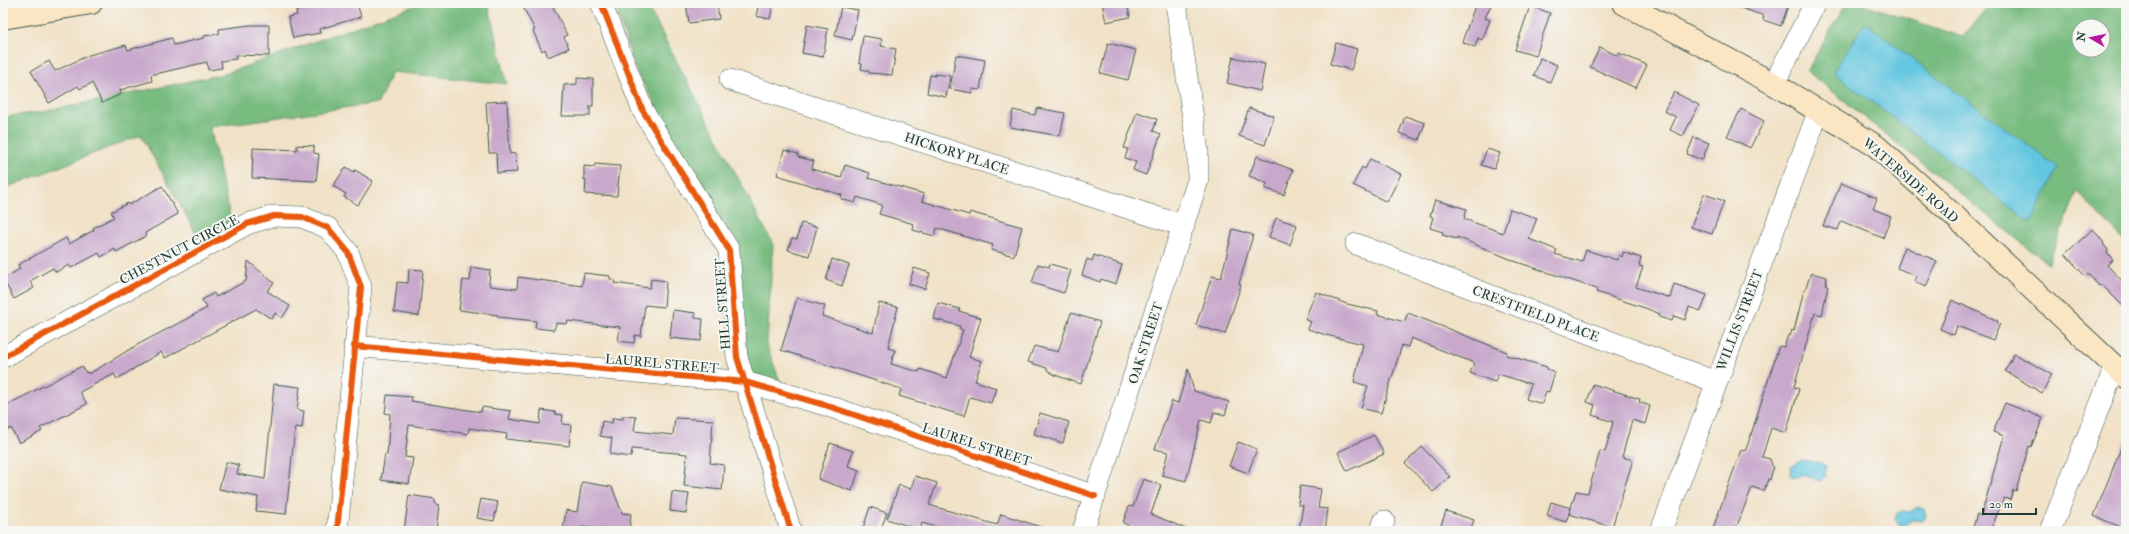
<svg xmlns="http://www.w3.org/2000/svg" width="2129" height="534" viewBox="0 0 2129 534" font-family="'IM FELL Double Pica',serif">
	<style>
		.forest { fill: #78bc80; stroke: #4c7c5a; fill-rule: evenodd }
		.water { fill: #62c6e0; stroke: #40828a }
		.building { fill: #c8a9cc }
		.lines { fill: none; stroke-linecap: round; stroke-linejoin: round }
		.minor-casing { stroke: #3e564a; stroke-width: 22 }
		.secondary-casing { stroke: #3e564a; stroke-width: 24 }
		.minor { stroke: #fff; stroke-width: 21 }
		.secondary { stroke: #fbe6c4; stroke-width: 22 }
		.cycleway-casing { stroke: #f6f6f2; stroke-width: 8 }
		.cycleway { stroke: #e8590c; stroke-width: 6 }
		.labels { text-anchor: middle; stroke-width: 4; stroke-linejoin: round; paint-order: stroke }
		.street-label { font-size: 13px; fill: #1f3d34; stroke: #f6f6f2 }
	</style>
	<rect width="100%" height="100%" fill="#f6f6f2"/>
	<filter id="ink" filterUnits="userSpaceOnUse"><feTurbulence type="fractalNoise" baseFrequency=".025" numOctaves="2"/><feDisplacementMap in="SourceGraphic" scale="8" xChannelSelector="R" yChannelSelector="G"/><feConvolveMatrix kernelMatrix="1 2 1 2 8 2 1 2 1" color-interpolation-filters="sRGB"/></filter>
	<filter id="wash" filterUnits="userSpaceOnUse"><feTurbulence type="fractalNoise" baseFrequency=".012" numOctaves="4" result="noise"/><feDisplacementMap in="SourceGraphic" scale="16" xChannelSelector="R" yChannelSelector="G"/><feGaussianBlur stdDeviation="0.9" result="paint"/><feColorMatrix in="noise" values="0 0 0 0 0 0 0 0 0 0 0 0 0 0 0 0 0 1.4 0 .05"/><feComposite in="paint" operator="in"/></filter>
	<g filter="url(#wash)">
		<rect width="100%" height="100%" fill="#f1e2c7"/>
		<path class="forest" d="M422 3H488L507 84 392 72 378 103 210 127 232 225 199 239 141 135 3 189V117L42 112 224 74Z
			M615 3H646L773 244 767 346 781 384 751 379 743 344 736 247 634 67Z
			M1846 3H1860L1963 37 1990 3H2126V243L2077 192 2048 264 1807 71ZM2079 26H2103V50H2079Z"/>
		<path class="water" d="M1865 23 2058 168 2031 223 1833 72Z
			M1802 460 1819 462 1826 466 1825 477 1821 481 1803 475 1793 478 1790 474 1791 466Z
			M1917 507 1924 509 1926 517 1923 521 1912 520 1904 526 1900 525 1895 520 1897 513 1903 511 1910 512Z"/>
		<g id="blocks">
			<path class="building" d="M314 3H357L361 17 319 29 320 33 293 38 288 17 297 15 296 11 305 9 304 5Z
				M521 3H551L567 35 564 37 569 48 548 57 545 49 542 51 533 31 535 30Z
				M686 3H717L719 19 689 23Z
				M759 3H773L770 19 756 16Z
				M1102 3H1127L1130 17 1106 22Z
				M1476 3H1492L1485 18 1490 20 1482 40 1478 38 1475 47 1462 42Z
				M1733 3H1789L1781 26 1763 20 1764 16 1733 5Z
				M1530 6 1550 13 1536 56 1515 50Z
				M841 7 858 10 852 40 835 36Z
				M250 25H269V56L236 55V59L221 61 222 68 208 70 207 62 151 75 152 81 120 90 121 94 102 103 92 83 80 89 78 86 49 103 31 71 49 61 55 71 89 55 126 45 128 50 172 38 174 45 204 38V36L219 34V29Z
				M807 25 828 29 823 57 802 53Z
				M863 36 882 39 881 46 896 49 892 75 869 73V71L861 69 862 64 859 63Z
				M1108 43 1136 50 1128 80 1100 73Z
				M1336 43 1357 49 1351 70 1330 64Z
				M1600 47 1618 56 1619 53 1647 65 1636 88 1590 67Z
				M956 55 985 60 980 90 972 89V93L950 89Z
				M1233 57 1265 64 1260 91 1227 83Z
				M1540 58 1557 65 1550 82 1534 76Z
				M935 74 950 76 946 97 927 93 930 75 935 76Z
				M577 78 593 79V106H590V116H562L564 85 577 84Z
				M1674 92 1699 105 1683 136 1670 130 1676 117 1664 111Z
				M507 101 510 154 516 153 517 172 497 173 496 153H489L486 102Z
				M1037 108 1065 113 1060 136 1010 127 1013 110 1035 115Z
				M1249 108 1274 116 1265 145 1239 136Z
				M1741 109 1764 121 1750 148 1727 136Z
				M1137 112 1157 119 1153 131 1161 134 1146 175 1133 170 1136 162 1125 158 1128 149 1124 148Z
				M1405 116 1425 123 1419 140 1399 133Z
				M1694 137 1709 143 1702 160 1687 154Z
				M297 145 314 146V153L319 154 316 181 252 178 253 148 297 150Z
				M1487 149 1500 153 1494 169 1481 165Z
				M784 150 798 154V157L814 161 812 169 841 178 845 165 870 173 868 178 924 194 922 201 969 215 970 212 1022 227 1014 256 991 250 993 245 937 228 934 236 913 230 914 224 879 214 882 205 857 197 855 203 841 199 842 195 777 175Z
				M1257 156 1293 170 1284 195 1265 188 1267 183 1249 176Z
				M1370 159 1401 174 1387 202 1353 185 1362 167 1365 169Z
				M595 164 620 166 617 196 585 194 586 180 584 179V166L594 167Z
				M346 167 354 172 355 170 373 181 358 205 344 197 346 194 333 186Z
				M1841 183 1877 198 1873 209 1891 216 1883 238 1841 221 1838 230 1823 226Z
				M162 186 178 214 145 233 146 236 116 252 115 249 101 257 99 253 71 268 69 265 56 272 53 268 30 281 34 288 14 299 3 279 20 269 18 265 66 238 69 244 94 230 93 228 114 217 111 212 128 203 129 205Z
				M1704 194 1724 201 1712 234 1691 227Z
				M1435 200 1467 209 1464 219 1503 233 1510 209 1537 218 1529 239 1557 250 1555 254 1582 262 1586 250 1617 260 1619 255 1622 257 1623 252 1641 258 1639 266 1643 267 1636 287 1670 298 1674 284 1707 295 1701 311 1689 307 1685 320 1674 316 1672 321 1659 317 1660 314 1648 309 1596 292 1597 289 1517 262 1457 237V239L1442 235 1443 232 1430 228 1433 217 1430 216Z
				M1276 218 1297 225 1290 245 1269 237Z
				M801 223 817 227 809 256 788 250 792 238 797 239Z
				M1233 229 1253 235 1239 284 1241 285 1225 334 1196 325 1212 276 1221 278Z
				M2093 229 2104 243 2103 244 2108 250 2107 252 2113 260 2107 265 2126 285V309L2101 284 2099 286 2088 274 2085 276 2065 254Z
				M1905 247 1937 261 1926 287 1914 282 1916 276 1897 268Z
				M1094 255 1122 265 1116 284 1101 279 1100 282 1082 275 1087 259 1092 261Z
				M832 259 849 265 842 286 826 280Z
				M248 261 274 283 267 291 290 306 282 318 275 313 272 319 256 309 165 358 161 352 117 379 114 374 80 392 87 404 40 428 42 431 19 443 11 428 3 433V407L82 366 86 373 88 372 89 374 137 345 207 308 202 300 214 293 216 297 246 281Z
				M1038 264 1049 267 1050 264 1071 270 1064 293 1032 283Z
				M471 267 490 270 489 283 490 286 517 289 518 277 582 286 584 273 610 276V279L615 280 614 283 650 288 651 279 666 281 664 307 645 305 641 336 635 335 634 343 618 341 620 327 568 321 567 324 556 323 554 330 535 328 536 321 498 317V315L459 310 463 280 470 281Z
				M914 268 930 273 925 289 909 284Z
				M409 269 423 270 419 316 394 312 397 282 408 283Z
				M1811 273 1827 277 1826 285 1828 286 1822 315 1815 313 1794 387 1799 389 1786 433 1771 428 1762 457 1770 459 1773 469 1770 480 1768 479 1764 491 1752 487 1735 531H1712L1741 450 1745 451 1748 444 1779 346 1784 347 1788 335 1790 336 1792 330 1794 331 1804 290H1805Z
				M1316 292 1347 304 1378 311 1377 314 1404 322 1408 313 1507 352 1506 355 1547 367V369L1555 372 1549 392 1546 391 1542 404 1526 399 1531 384 1498 374 1495 382 1470 373 1474 363 1411 338 1408 347 1402 345 1381 413 1361 408 1368 386 1354 382 1363 344 1326 335 1308 329 1311 322 1305 319Z
				M797 298 825 306 822 316 873 333 879 303 898 307 888 348 895 350 891 364 919 372 920 369 947 378 963 330 959 329 960 326 934 319 938 303 960 309 959 311 981 318 969 357 982 361 975 381 996 388 991 403 970 397 964 416 899 396 901 389 781 350Z
				M1952 300 1998 321 1997 323 2000 324 1993 340 1957 326 1954 335 1940 329Z
				M673 310 695 313V318L703 319 701 341 670 338Z
				M1071 313 1100 322 1081 384 1055 375 1047 370V368L1028 362 1034 346 1058 352Z
				M2014 354 2052 374 2042 393 2005 371Z
				M1188 369 1194 391 1229 402 1225 415 1214 412 1211 423 1201 420 1186 481 1162 475 1168 452 1155 449 1172 401 1178 403Z
				M274 384 300 387 297 410 304 411 302 428 295 427 286 514 256 511 258 497 219 489 226 462 239 465 237 474 265 479Z
				M1593 384 1640 399 1639 402 1650 406 1645 424 1632 420 1622 457 1633 460 1612 527 1569 514 1576 491 1588 493 1600 451 1605 452 1613 422 1592 415 1595 405 1587 402Z
				M387 395 412 397 411 401 481 412 482 407 511 411 509 419 540 424 541 410 555 412V414L563 415 562 424 571 425 569 446 506 439 507 434 469 428 468 434 409 425 405 457 413 458 409 484 381 480 385 454 387 455 390 414 385 413Z
				M2005 403 2043 418 2031 447 2029 446 2016 491 2013 490 2010 500 2004 498 1990 531H1972L1977 514 1981 516 2004 436 1993 432Z
				M1040 413 1069 422 1063 443 1034 434Z
				M623 416 636 417 634 431 673 435 675 418 713 420 710 463 724 465 722 490 684 486 687 454 632 449 631 457 610 454 612 438 600 436 602 421 612 423 613 418 623 419Z
				M1374 435 1384 454 1347 471 1338 452Z
				M2125 438H2126V529L2094 516Z
				M1238 442 1257 449 1248 473 1229 466Z
				M830 443 853 451 848 466 859 470 852 491 818 479Z
				M1422 447 1450 477 1433 492 1405 463Z
				M915 476 937 483 929 505 997 525 1001 514 1044 528V531H951L922 523 920 530 887 519 899 485 911 489Z
				M1143 479 1161 485 1151 514 1191 531H1143L1123 523 1129 506 1133 507Z
				M582 482 612 487 622 513 631 514 629 531 582 527 581 531H563L566 510 577 512Z
				M1300 486 1321 489 1318 508 1328 509 1325 531H1299L1303 505H1298Z
				M672 492 689 494 686 513 670 511Z
				M409 495 435 499V504L439 505 436 531H404Z
				M481 499 498 502 494 521 477 518Z
				M1551 502 1571 508 1566 522 1547 516Z
				M870 507 887 513 880 531H862Z
				M1446 511 1474 520 1470 531H1439Z"/>
		</g>
	</g>
	<g filter="url(#ink)">
		<use href="#blocks" fill-opacity="0" stroke="#3e564a" stroke-width="1"/>
		<g class="lines">
			<defs>
				<path id="minor" d="M601 3 643 111 729 250 737 357 791 531
					M730 80 1184 226
					M1774 84 1815 3
					M1356 244 1716 382
					M354 346 745 382 825 405 1095 496
					M3 357 247 224 274 216 302 217 328 228 348 252 361 287 337 531
					M1083 531 1198 180V152L1176 3
					M1381 531 1384 521
					M1661 531 1819 110
					M2050 531 2115 367"/>
				<path id="secondary" d="M1623 3 1774 84 1876 146 1948 210 2126 377
					M3 18 91 3"/>
			</defs>
			<use href="#minor" class="minor-casing"/>
			<use href="#secondary" class="secondary-casing"/>
			<use href="#minor" class="minor"/>
			<use href="#secondary" class="secondary"/>
			<defs>
				<path id="cycleway" d="M601 3 643 111 729 250 737 357 791 531
					M354 346 745 382 825 405 1095 496
					M3 357 247 224 274 216 302 217 328 228 348 252 361 287 337 531"/>
			</defs>
			<use href="#cycleway" class="cycleway-casing"/>
			<use href="#cycleway" class="cycleway"/>
		</g>
	</g>
	<g class="labels">
		<g class="street-label">
			<text transform="translate(957 153) rotate(18)" y="5">HICKORY PLACE</text>
			<text transform="translate(1911 180) rotate(41)" y="5">WATERSIDE ROAD</text>
			<text transform="translate(179 249) rotate(-28)" y="5">CHESTNUT CIRCLE</text>
			<text transform="translate(722 304) rotate(-94)" y="5">HILL STREET</text>
			<text transform="translate(1536 313) rotate(21)" y="5">CRESTFIELD PLACE</text>
			<text transform="translate(1739 320) rotate(-69)" y="5">WILLIS STREET</text>
			<text transform="translate(1145 343) rotate(-72)" y="5">OAK STREET</text>
			<text transform="translate(662 363) rotate(5)" y="5">LAUREL STREET</text>
			<text transform="translate(977 444) rotate(18)" y="5">LAUREL STREET</text>
		</g>
	</g>
	<rect width="2129" height="534" fill="none" stroke="#f6f6f2" stroke-width="16"/>
	<g transform="translate(2091 38) rotate(279)"><circle r="19" fill="#f6f6f2" stroke="#a0aca6"/>
	<path d="M0-3L7 15L0 10L-7 15Z" fill="#b5179e"/>
	<text y="-6" font-size="11" font-weight="bold" text-anchor="middle" fill="#1f3d34">N</text>
	</g>
	<path d="M1983 508v6h53v-6" fill="none" stroke="#1f3d34" stroke-width="2"/>
	<text x="1989" y="508" font-size="12" fill="#1f3d34" stroke="#f6f6f2" stroke-width="3" paint-order="stroke">20 m</text>
</svg>
